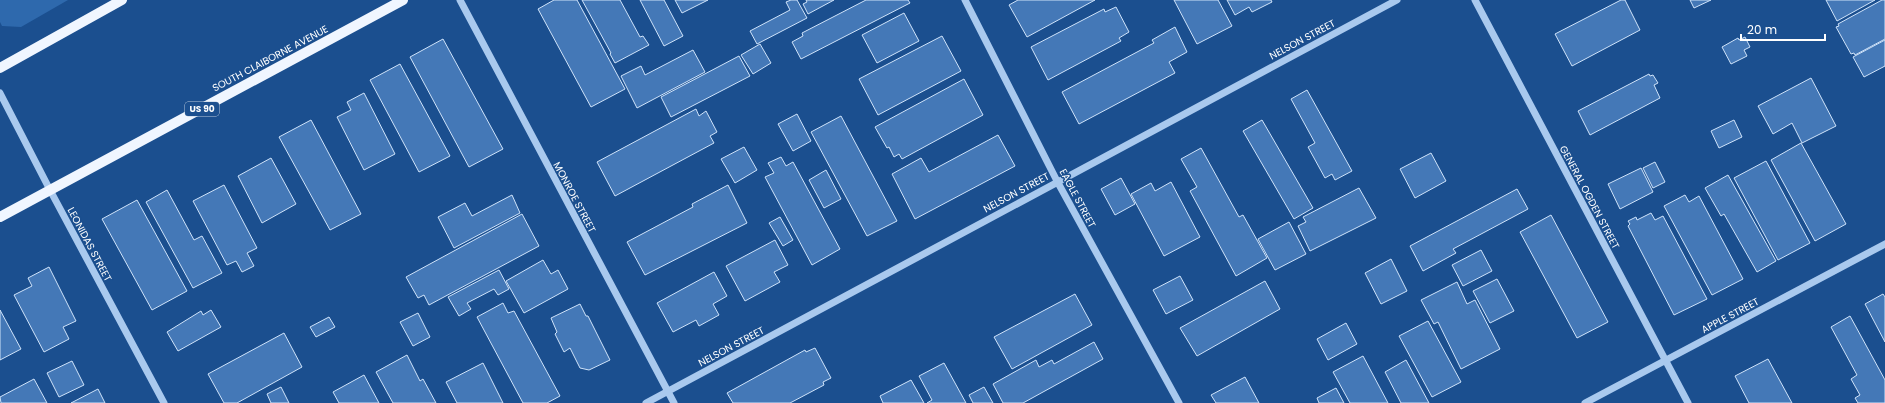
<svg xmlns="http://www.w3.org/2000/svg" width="1885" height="403" viewBox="0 0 1885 403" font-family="Poppins,sans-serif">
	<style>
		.green { fill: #2e69ad }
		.building { fill: #4478b7; stroke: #cfe3fa }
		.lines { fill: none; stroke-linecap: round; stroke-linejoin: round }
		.minor { stroke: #a9c9ee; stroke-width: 7 }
		.major { stroke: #f0f6ff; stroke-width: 10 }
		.labels { text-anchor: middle; stroke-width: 3; stroke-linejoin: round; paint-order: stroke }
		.shield { fill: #1b4f8f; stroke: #bbcadd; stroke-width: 1 }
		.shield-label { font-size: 9px; font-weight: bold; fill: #fff }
		.street-label { font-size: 10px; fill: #fff; stroke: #1b4f8f }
	</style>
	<rect width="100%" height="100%" fill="#1b4f8f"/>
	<path class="green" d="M0 0H68L21 27 2 26 0 22Z"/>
	<path class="building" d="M554 0H577L625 89 591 107 538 9Z
		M582 0H620L640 37 643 36 649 45 615 63 610 54 611 53Z
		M640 0H664L683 36 664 46Z
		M675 0H708L682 13Z
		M791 0H797L807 18 757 44 750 31 790 10 786 2Z
		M806 0H834L808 14 803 4 807 2Z
		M866 0H908L910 3 801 59 792 42 803 36 802 33Z
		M1018 0H1095L1027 37 1009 5Z
		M1174 0H1218L1232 26 1197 44Z
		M1227 0H1271L1272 2 1252 12 1249 7 1235 15Z
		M1621 0H1625L1640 30 1572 66 1555 34Z
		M1690 0H1711L1694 8Z
		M1826 0H1875L1837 21Z
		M1882 0H1885V39L1855 55 1854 53 1851 54 1836 27 1839 26 1838 24Z
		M1116 7 1129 32 1119 38 1121 41 1048 80 1031 47 1104 9 1105 12Z
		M904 13 919 41 877 63 862 35Z
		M1175 27 1187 52 1169 62 1175 73 1079 124 1062 92 1154 43 1152 40Z
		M942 36 961 71 878 115 859 79Z
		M1745 37 1750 47 1744 50 1747 56 1731 64 1722 47 1738 38 1739 40Z
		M443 39 503 149 469 167 410 57Z
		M1885 40V66L1864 77 1853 57Z
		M760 44 771 63 753 74 741 55Z
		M693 50 705 72 637 108 621 76 641 66 645 75Z
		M739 56 750 76 671 117 661 97Z
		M400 64 450 156 419 172 370 80Z
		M1649 74 1650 76 1653 75 1658 83 1654 85 1660 98 1590 135 1578 111Z
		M1811 78 1836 126 1802 143 1792 123 1773 134 1758 106Z
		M964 79 983 115 902 159 899 154 894 157 889 147 887 148 875 127Z
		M1307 90 1352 171 1335 180 1332 174 1325 178 1308 147 1315 143 1291 99Z
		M364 93 395 154 364 170 337 117 351 110 347 102Z
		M696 109 699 116 706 111 717 132 710 136 714 143 615 196 597 162Z
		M797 114 811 141 793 151 778 124Z
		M841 116 897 221 867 236 811 132Z
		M311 120 361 214 330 230 279 137Z
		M1262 120 1313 208 1294 219 1243 131Z
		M1734 120 1742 137 1719 148 1711 131Z
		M998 135 1015 166 915 219 892 174 921 158 929 172Z
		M1801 143 1846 224 1815 241 1771 160Z
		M744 147 757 170 735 183 721 159Z
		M1201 148 1239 217 1243 215 1267 258 1236 276 1190 191 1197 187 1181 159Z
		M1431 153 1446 181 1415 198 1400 169Z
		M781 157 786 166 793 162 840 249 812 265 765 177 774 173 768 163Z
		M271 158 296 204 262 223 238 176Z
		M1766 161 1810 243 1778 260 1734 178Z
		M1655 162 1665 182 1653 188 1643 168Z
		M1641 168 1653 192 1620 209 1608 184Z
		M826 170 841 199 824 208 809 180Z
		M1728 175 1776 261 1757 272 1724 214 1721 216 1705 188Z
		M1121 178 1135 204 1115 215 1101 189Z
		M1171 182 1200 237 1164 256 1131 194 1151 183 1155 191Z
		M224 185 257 248 247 253 254 266 242 272 236 261 227 265 193 201Z
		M728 185 747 223 645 275 627 242 693 207 692 204Z
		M1359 188 1376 218 1310 251 1298 226 1306 222 1303 217Z
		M1517 189 1528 209 1453 249 1456 253 1423 271 1410 246Z
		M167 190 194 240 202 236 222 273 193 288 146 202Z
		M512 195 520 213 454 248 438 217 465 203 472 216Z
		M1685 195 1689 202 1699 196 1743 279 1712 295 1664 206Z
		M137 200 187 291 152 310 102 219Z
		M1651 213 1655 220 1663 216 1707 299 1674 315 1628 226 1630 224 1628 221 1636 217 1637 220Z
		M522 214 539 246 429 305 424 295 418 298 406 277Z
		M1551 215 1608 322 1577 338 1520 232Z
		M780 217 793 240 783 246 769 223Z
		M1289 222 1306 254 1275 270 1258 239Z
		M775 240 788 265 774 272 780 282 745 301 726 266Z
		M1481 250 1492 271 1463 286 1452 265Z
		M1391 259 1407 291 1381 304 1365 273Z
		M543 260 551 274 558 270 568 289 524 313 506 281Z
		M49 267 76 321 63 327 69 339 44 352 14 295 32 286 28 278Z
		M499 270 509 289 498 295 494 289 467 303 471 309 459 316 448 297Z
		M714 272 727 296 713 304 719 315 699 326 696 320 673 332 657 303Z
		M1180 276 1193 300 1166 314 1153 290Z
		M1497 279 1514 311 1490 323 1473 291Z
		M1265 281 1280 309 1197 356 1180 328Z
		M1457 282 1467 304 1475 300 1500 349 1461 369 1438 322 1434 324 1421 300Z
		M1075 294 1092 325 1012 369 994 337Z
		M1883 294 1885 297V342L1865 304Z
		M503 303 508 313 514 311 560 396 547 403H523L477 317Z
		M580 304 586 316H588L610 360 589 370 580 368 570 348 564 352 555 334 557 332 551 318Z
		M0 310 21 349 0 360Z
		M211 310 221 327 178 351 167 332 201 311 203 315Z
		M418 313 430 337 413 346 400 322Z
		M1850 316 1885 380V403H1858L1855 398 1860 395 1851 379 1857 375 1831 327Z
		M329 317 335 327 316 337 310 327Z
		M1428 321 1461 382 1432 397 1399 336Z
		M1346 323 1357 344 1328 360 1317 339Z
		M284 333 302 367 237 403H224L208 374Z
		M1094 342 1103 359 1023 403H1003L993 384 1036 360 1039 367 1052 360 1054 364Z
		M815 348 831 378 823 382 824 385 790 403H733L727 393 805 350 806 352Z
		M407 355 420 381 423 379 436 403H393L376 372Z
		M1363 356 1388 403H1350L1333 372Z
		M1768 359 1792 403H1749L1735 376Z
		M1406 360 1429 403H1401L1385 372Z
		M72 361 84 385 59 397 47 373Z
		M483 363 503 403H457L446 382Z
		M944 363 966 403H927L932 400 919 376Z
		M364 375 379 403H339L333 392Z
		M1245 377 1259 403H1216L1211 395Z
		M34 379 47 403H1L0 397Z
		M911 380 924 403H883L880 396Z
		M281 387 289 403H271L267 394Z
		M984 387 993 403H973L969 395Z
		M1336 388 1344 403H1319L1317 398Z
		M98 389 105 403H71Z"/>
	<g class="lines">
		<path class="minor" d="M460 0 674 403
			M965 0 1057 181 1179 403
			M1475 0 1688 403
			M0 93 50 190 164 403
			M646 403 1397 0
			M1585 403 1885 244"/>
		<path class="major" d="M0 68 122 0
			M0 217 403 0"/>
	</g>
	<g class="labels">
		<rect class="shield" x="185" y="102" width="34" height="14" rx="3"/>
		<g class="shield-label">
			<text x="202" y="112">US 90</text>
		</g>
		<g class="street-label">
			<text transform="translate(1302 39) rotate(-28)" y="4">NELSON STREET</text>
			<text transform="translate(270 58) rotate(-28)" y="4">SOUTH CLAIBORNE AVENUE</text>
			<text transform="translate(1016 192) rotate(-28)" y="4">NELSON STREET</text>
			<text transform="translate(575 197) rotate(62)" y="4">MONROE STREET</text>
			<text transform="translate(1590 197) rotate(62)" y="4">GENERAL OGDEN STREET</text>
			<text transform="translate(1078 198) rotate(62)" y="4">EAGLE STREET</text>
			<text transform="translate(90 244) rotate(62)" y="4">LEONIDAS STREET</text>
			<text transform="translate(1730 315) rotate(-28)" y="4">APPLE STREET</text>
			<text transform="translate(731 346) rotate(-28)" y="4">NELSON STREET</text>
		</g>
	</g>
	<path d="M1741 34v6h84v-6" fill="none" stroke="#ffffff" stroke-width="2"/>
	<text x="1747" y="34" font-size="12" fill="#ffffff" stroke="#1b4f8f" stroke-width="3" paint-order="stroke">20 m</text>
</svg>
